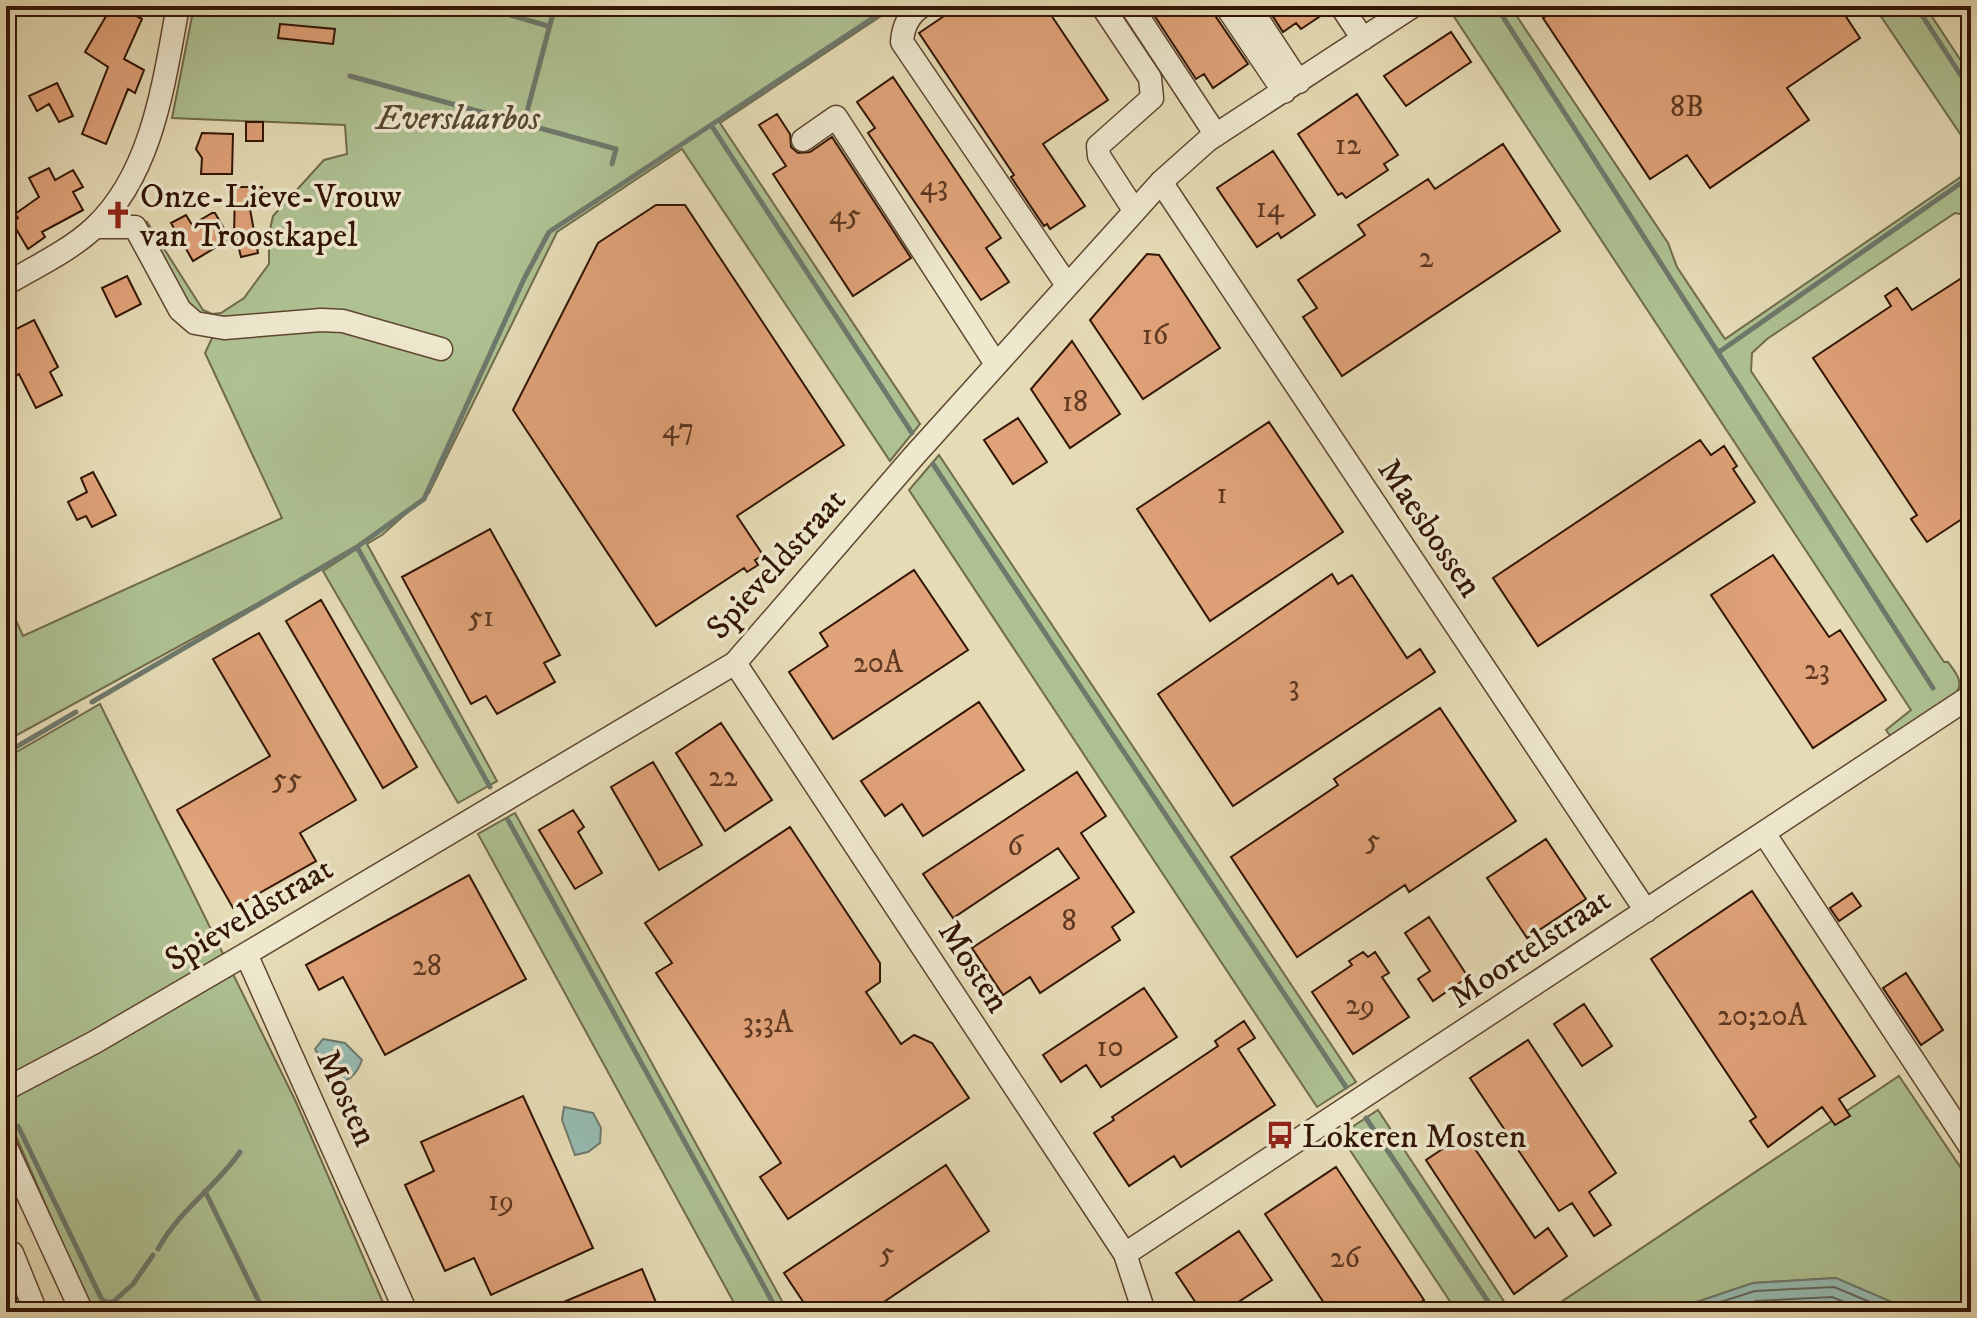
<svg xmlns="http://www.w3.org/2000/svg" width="1977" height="1318" viewBox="0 0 1977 1318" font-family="'IM FELL DW Pica',serif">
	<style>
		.green { fill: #aec192; stroke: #706b4b; stroke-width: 2 }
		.water { fill: #96bbb1; stroke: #6e796c; stroke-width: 2 }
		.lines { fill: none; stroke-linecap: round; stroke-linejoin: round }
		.shore { stroke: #64685a; stroke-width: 2 }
		.stream { stroke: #6e796c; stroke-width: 5 }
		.building { fill: #e0a279; stroke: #321504; stroke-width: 2 }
		.minor-casing { stroke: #5f4630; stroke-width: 25 }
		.minor { stroke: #eee8cf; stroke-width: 22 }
		.labels { text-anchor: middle; stroke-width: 7; stroke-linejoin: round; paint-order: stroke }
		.number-label { font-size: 30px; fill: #5e3821 }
		.park-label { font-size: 34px; font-style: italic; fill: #57492f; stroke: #eee8cf }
		.poi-label { font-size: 34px; fill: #321504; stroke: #eee8cf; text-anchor: start }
		.street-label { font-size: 34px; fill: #321504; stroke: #eee8cf }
	</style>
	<rect width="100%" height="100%" fill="#e5dbb5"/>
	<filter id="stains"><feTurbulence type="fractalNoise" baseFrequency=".0025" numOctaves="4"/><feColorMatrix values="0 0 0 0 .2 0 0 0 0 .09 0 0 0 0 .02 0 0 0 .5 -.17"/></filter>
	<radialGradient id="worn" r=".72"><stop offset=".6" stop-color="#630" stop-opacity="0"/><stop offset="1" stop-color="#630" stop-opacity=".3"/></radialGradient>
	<path class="green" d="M194 6H896L720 123 920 424 890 461 682 149 557 232 429 493 382 535 367 544 497 781 458 803 323 571 355 550 6 741V598L23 636 282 518 205 353 213 336 129 234 147 222 203 310 212 314 221 313 244 298 269 264V234L273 216 324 160 347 154 345 125 172 118Z
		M1447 6H1510L1668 243 1677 267 1725 339 1971 170V216L1955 213 1767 339 1752 353 1751 371 1944 662H1948C1956 673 1965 682 1955 695L1891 737 1886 730 1911 710Z
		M1874 6H1925L1971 76V150Z
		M939 455 1356 1082 1317 1107 909 490Z
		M100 704 296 1102 387 1312H92L6 1113V758Z
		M515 813 788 1312H739L478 834Z
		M1899 1076 1971 1183V1312H1906L1901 1306 1835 1278 1753 1283 1667 1312H1546Z
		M1378 1110 1511 1312H1457L1340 1135Z
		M6 1275 13 1276 24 1305 23 1312H6Z"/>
	<path class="water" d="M323 1039 345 1043 362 1060C356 1077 347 1083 329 1084L324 1065 315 1049Z
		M564 1107 593 1113 601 1128 600 1143 588 1152 575 1155 562 1120Z
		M1836 1278 1901 1306 1906 1312H1667L1753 1283Z"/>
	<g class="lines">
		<path class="shore" d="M1689 1312 1755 1291 1834 1287 1894 1312
			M1722 1312 1756 1301 1832 1297 1868 1312"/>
		<path class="stream" d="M479 6 548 26
			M891 6 711 125 912 433
			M1496 6 1933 688
			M1916 6 1971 91
			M350 76 616 149 612 164
			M524 123 555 6
			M1719 352 1971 176
			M933 464 1346 1087
			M92 702 357 547
			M6 753 76 712
			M490 787 357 547 424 499 524 279 549 232 711 125
			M508 820 778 1312
			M1366 1118 1495 1312
			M18 1126 101 1298 105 1302H113L133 1284 153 1255
			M205 1191 264 1312
			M158 1249C179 1210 216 1187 240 1152"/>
	</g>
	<path class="building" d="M112 6H118L142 19 124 59 144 70 135 93 128 89 106 144 82 134 108 67 85 52Z
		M959 6H1045L1108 100 1043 144 1085 206 1050 229 1047 224 1044 226 1011 177 1014 175 919 33Z
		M1148 6H1212L1214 14 1248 64 1213 88 1204 74 1196 79Z
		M1266 6H1327L1328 11 1301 29 1296 23 1283 32Z
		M1561 6H1839L1860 38 1787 88 1809 120 1710 188 1687 155 1650 179 1543 18Z
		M280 24 335 29 333 44 278 38Z
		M1451 32 1471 62 1406 106 1384 76Z
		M893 77 1001 238 986 248 1009 282 981 300 868 133 875 128 857 102Z
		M57 83 73 116 59 122 49 104 37 111 29 96Z
		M1357 94 1398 155 1384 164 1388 170 1346 198 1342 193 1338 195 1298 134Z
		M777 114 790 134 791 147 798 153 810 152 832 137 911 258 853 296 773 174 786 166 759 125Z
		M246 122H263V141H246Z
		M202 133 233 134 232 174H201L202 158 196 149Z
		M1503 144 1560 231 1342 376 1303 317 1317 308 1298 280 1365 235 1358 225 1428 179 1435 189Z
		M1273 151 1315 215 1281 238 1278 233 1257 247 1217 188Z
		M49 168 55 180 73 170 83 187 73 192 83 210 42 232 45 237 28 249 12 222 18 218 15 214 39 197 29 178Z
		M235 187H262V199L250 209 258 253 241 257 236 236 234 237Z
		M656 205H685L844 445 737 516 763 555 755 560 758 565 747 572 744 568 656 626 513 410 598 243Z
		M212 213H215L230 239 193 261 171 223 186 215 192 225Z
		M1147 254 1159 255 1220 348 1143 399 1090 320Z
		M1971 272V513L1927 542 1911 519 1917 515 1813 358 1891 306 1885 296 1897 288 1912 310Z
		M127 276 141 304 116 317 102 288Z
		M34 320 58 367 50 372 62 395 36 408 19 374 6 381V334Z
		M1072 341 1120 414 1070 448 1031 389Z
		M1018 418 1047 462 1013 484 984 440Z
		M1269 422 1343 532 1210 621 1137 509Z
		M1700 440 1711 455 1724 446 1737 466 1733 469 1755 502 1538 646 1493 578Z
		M93 472 116 515 92 527 86 516 77 520 68 502 87 492 81 478Z
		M490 529 560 655 544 663 555 682 497 714 486 696 471 704 402 577Z
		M1773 555 1829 637 1840 630 1886 700 1813 748 1711 595Z
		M914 570 968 650 833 739 789 672 828 646 820 633Z
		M1332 574 1338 584 1352 575 1407 658 1420 649 1435 672 1233 806 1158 694Z
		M321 600 417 767 383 788 286 621Z
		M259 633 356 800 300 833 316 861 233 908 177 810 270 756 213 659Z
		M979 702 1024 770 923 836 902 804 885 816 861 781Z
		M1440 708 1516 821 1409 892 1405 885 1297 957 1231 857 1338 785 1334 779Z
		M721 723 772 800 725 831 676 753Z
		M653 762 702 845 659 870 611 787Z
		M1077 772 1106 816 1081 833 1134 912 1112 927 1120 940 1040 993 1030 977 1003 995 972 948 1079 878 1058 848 953 918 923 874Z
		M573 810 584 827 578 832 602 873 575 889 539 830Z
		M790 827 880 963V982L866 992 901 1044 914 1035 932 1043 969 1098 788 1219 760 1177 781 1163 656 973 672 963 645 923Z
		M1546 839 1586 899 1527 938 1487 878Z
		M469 875 526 979 385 1055 343 977 319 990 306 965Z
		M1752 891 1875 1076 1839 1099 1850 1116 1835 1125 1822 1107 1768 1147 1750 1121 1756 1117 1651 959Z
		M1852 893 1861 906 1839 921 1830 908Z
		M1429 917 1468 977 1433 1001 1418 979 1430 971 1405 933Z
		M1363 952 1368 957 1375 952 1389 973 1382 977 1409 1017 1353 1054 1312 992 1352 965 1349 961Z
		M1906 973 1943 1030 1921 1045 1883 988Z
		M1144 988 1177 1037 1101 1087 1086 1065 1061 1082 1043 1055Z
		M1584 1004 1612 1046 1582 1066 1554 1024Z
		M1244 1021 1255 1038 1238 1049 1275 1105 1181 1167 1174 1156 1129 1186 1094 1133 1114 1120 1112 1117 1218 1046 1215 1041Z
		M1528 1040 1616 1173 1589 1192 1611 1225 1594 1236 1572 1203 1559 1211 1470 1078Z
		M523 1096 593 1248 491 1295 474 1258 445 1271 405 1185 434 1171 421 1142Z
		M1465 1134 1535 1238 1548 1228 1567 1256 1514 1294 1426 1160Z
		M946 1165 989 1231 869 1312H810L784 1273Z
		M1336 1167 1424 1300 1407 1312H1330L1265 1214Z
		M1239 1231 1272 1280 1223 1312H1202L1176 1273Z
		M642 1269 660 1312H540Z"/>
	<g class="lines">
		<defs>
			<path id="minor" d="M922 6C909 14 903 27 902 42L1067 285
				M1102 6 1150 78 1152 98 1098 146 1099 156 1134 210
				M1131 6 1216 135
				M1226 6 1284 92
				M1249 6 1299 82
				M1341 6 1363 39
				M803 140 836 117 996 364
				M1161 182 1646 911
				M95 227H135L180 310 195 323 224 328 321 320 343 321 441 349
				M6 284C35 267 69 251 94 228 153 173 164 81 178 6
				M735 663 1125 1254 1144 1312
				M1764 833 1971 1148
				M246 954 406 1312
				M6 1089 95 1042 246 954 735 663 913 457 1161 182 1208 140 1413 6
				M6 1147 82 1312
				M1125 1254 1971 696
				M6 1255 12 1253 36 1312"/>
		</defs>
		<use href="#minor" class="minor-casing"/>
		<use href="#minor" class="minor"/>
	</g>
	<defs>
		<symbol id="church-bare" viewBox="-9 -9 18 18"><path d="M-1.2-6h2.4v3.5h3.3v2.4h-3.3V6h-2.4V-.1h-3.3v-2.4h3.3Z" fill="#8f2418" stroke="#eee8cf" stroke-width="2.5" paint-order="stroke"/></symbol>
		<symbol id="bus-bare" viewBox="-9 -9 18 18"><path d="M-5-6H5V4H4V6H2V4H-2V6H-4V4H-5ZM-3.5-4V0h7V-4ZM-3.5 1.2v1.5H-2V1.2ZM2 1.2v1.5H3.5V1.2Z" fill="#8f2418" stroke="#eee8cf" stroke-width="2.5" paint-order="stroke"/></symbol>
	</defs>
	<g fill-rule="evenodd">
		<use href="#church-bare" x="98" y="195" width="40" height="40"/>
		<use href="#bus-bare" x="1260" y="1115" width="40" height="40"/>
	</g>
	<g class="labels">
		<g class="number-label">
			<text x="1687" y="116">8B</text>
			<text x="1348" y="154">12</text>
			<text x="934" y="195">43</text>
			<text x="1270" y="217">14</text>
			<text x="845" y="224">45</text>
			<text x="1426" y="267">2</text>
			<text x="1155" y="344">16</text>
			<text x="1075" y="411">18</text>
			<text x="678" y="438">47</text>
			<text x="1222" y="503">1</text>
			<text x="481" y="626">51</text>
			<text x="878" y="672">20A</text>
			<text x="1817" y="679">23</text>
			<text x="1294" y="695">3</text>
			<text x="723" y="786">22</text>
			<text x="287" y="788">55</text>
			<text x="1373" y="849">5</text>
			<text x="1015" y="855">6</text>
			<text x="1069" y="930">8</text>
			<text x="427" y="975">28</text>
			<text x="1360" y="1014">29</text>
			<text x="1762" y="1025">20;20A</text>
			<text x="768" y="1032">3;3A</text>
			<text x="1110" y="1056">10</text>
			<text x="501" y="1210">19</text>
			<text x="887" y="1262">5</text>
			<text x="1345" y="1267">26</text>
		</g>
		<g class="park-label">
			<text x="458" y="129">Everslaarbos</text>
		</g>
		<g class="poi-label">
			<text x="140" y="207">Onze-Lieve-Vrouw<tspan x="140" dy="39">van Troostkapel</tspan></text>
			<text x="1302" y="1147">Lokeren Mosten</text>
		</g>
		<g class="street-label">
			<text transform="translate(1431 527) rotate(56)" y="12">Maesbossen</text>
			<text transform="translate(775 563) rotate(-48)" y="12">Spieveldstraat</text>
			<text transform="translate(248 913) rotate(-31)" y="12">Spieveldstraat</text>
			<text transform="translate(1529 947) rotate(-34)" y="12">Moortelstraat</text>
			<text transform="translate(975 966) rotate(57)" y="12">Mosten</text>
			<text transform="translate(348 1097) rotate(66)" y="12">Mosten</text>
		</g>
	</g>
	<rect width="1977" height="1318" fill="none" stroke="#e5dbb5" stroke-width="32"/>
	<rect x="8" y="8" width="1961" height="1302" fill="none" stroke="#321504" stroke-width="4"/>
	<rect x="16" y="16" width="1945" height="1286" fill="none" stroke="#321504" stroke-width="2"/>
	<rect width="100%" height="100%" filter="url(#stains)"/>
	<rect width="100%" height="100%" fill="url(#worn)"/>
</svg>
